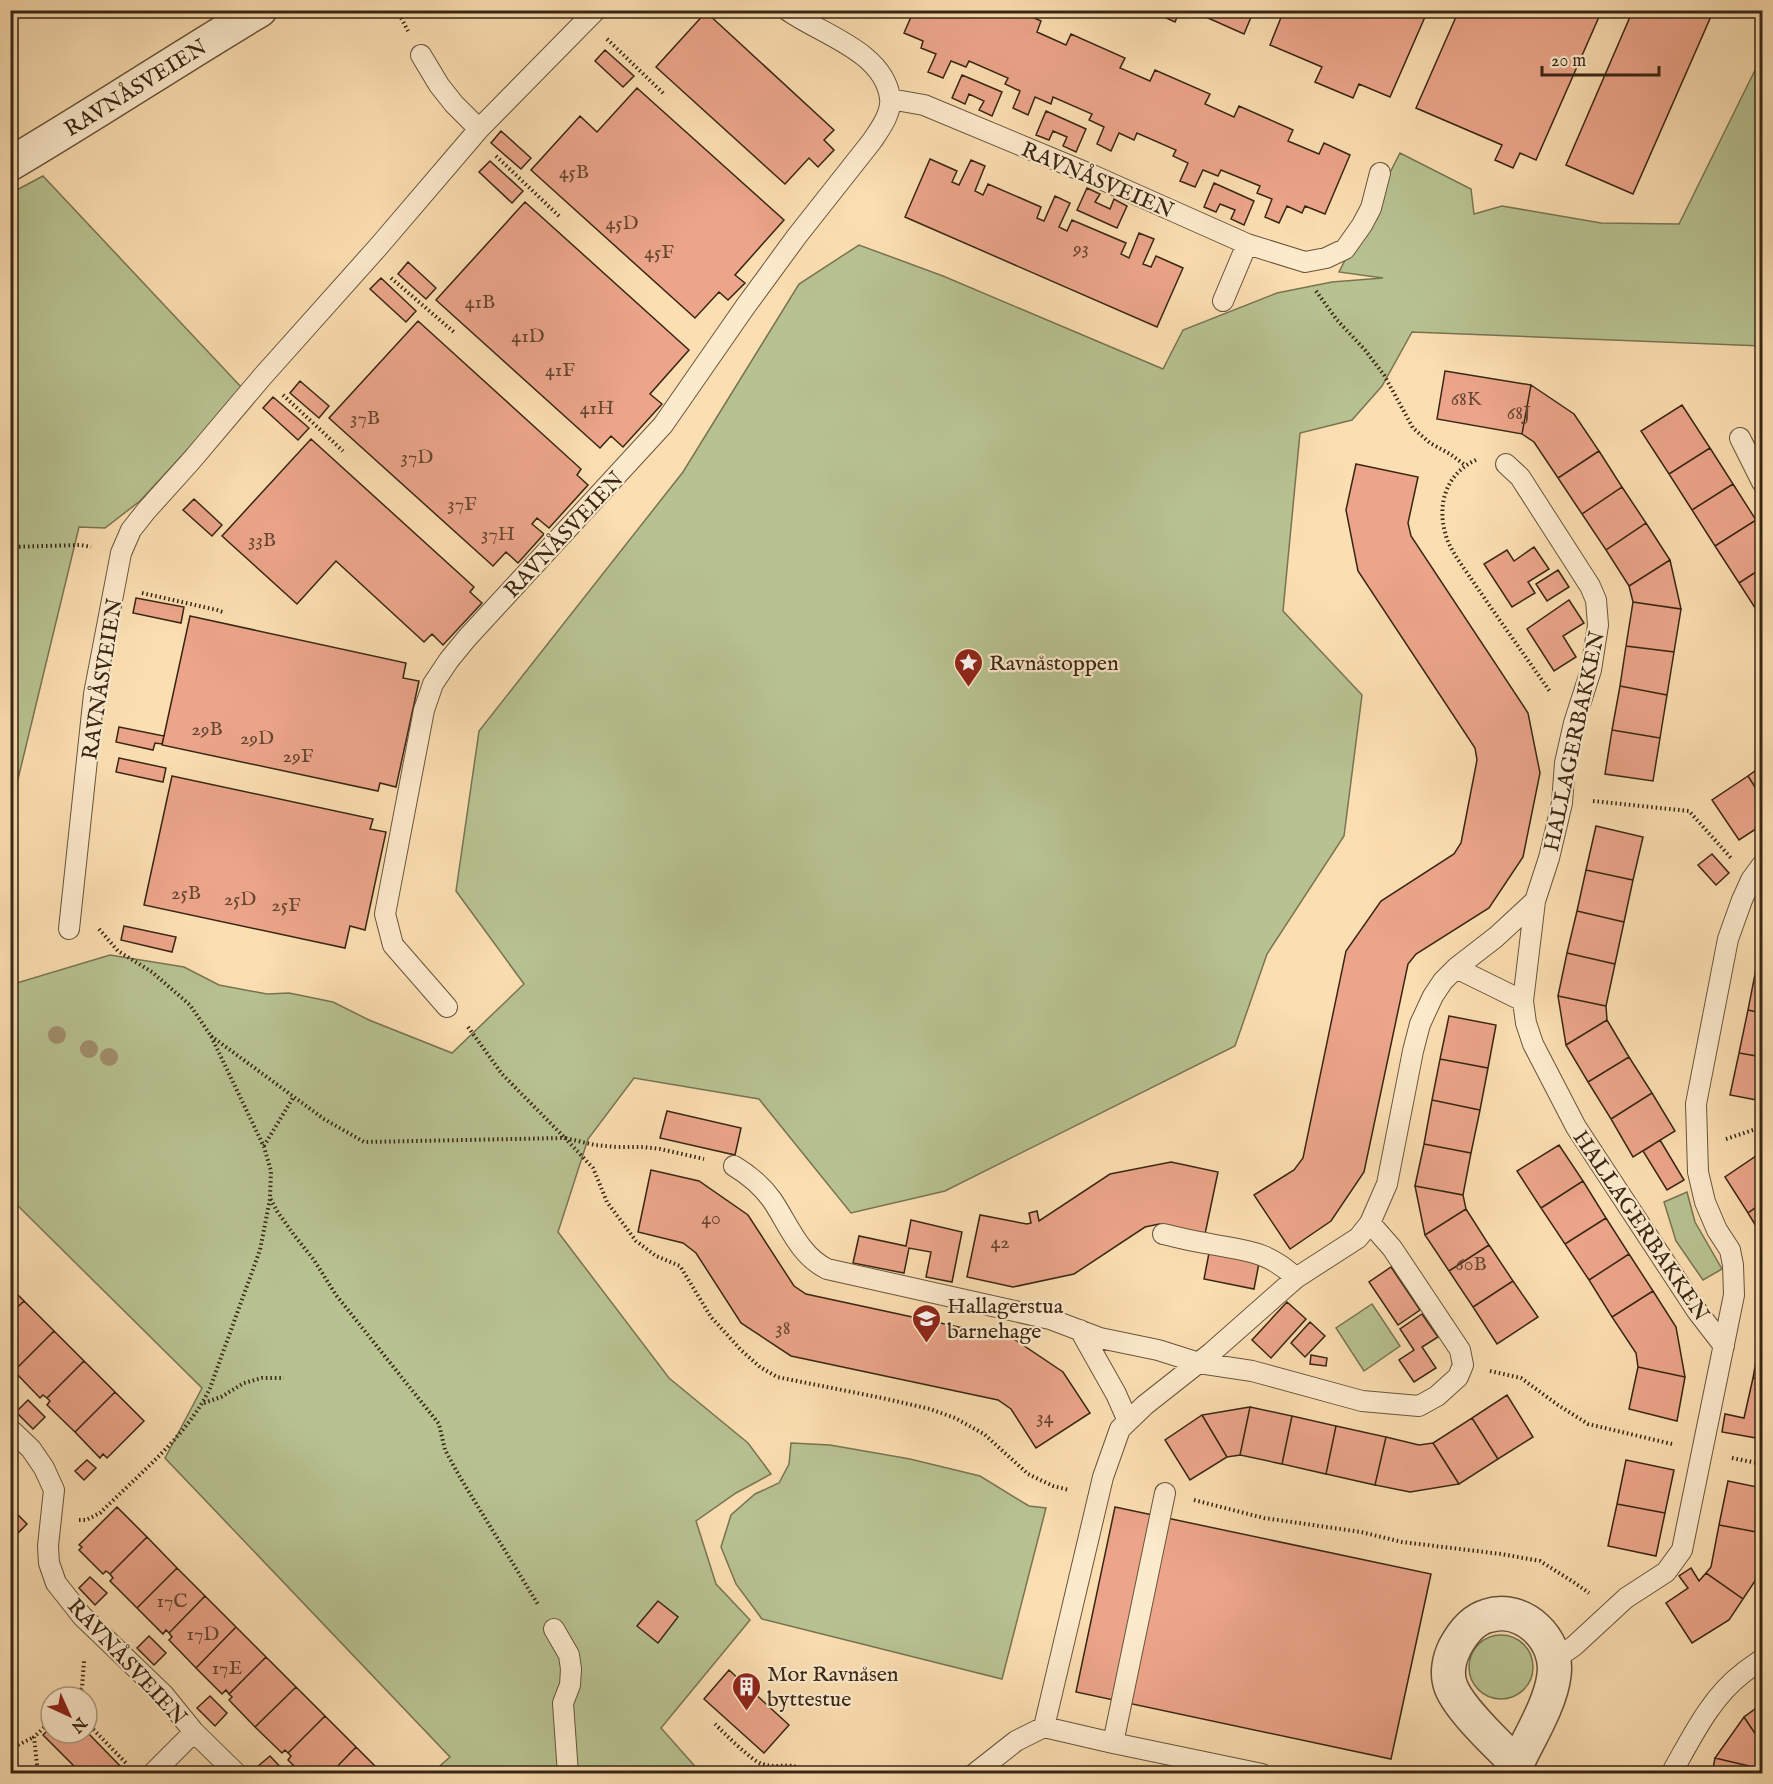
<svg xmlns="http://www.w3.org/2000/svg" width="1773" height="1784" viewBox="0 0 1773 1784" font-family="'IM FELL English',serif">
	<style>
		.green { fill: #b8c291; stroke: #787453; stroke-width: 1.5 }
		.building { fill: #eca58a; stroke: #382615; stroke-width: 1.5 }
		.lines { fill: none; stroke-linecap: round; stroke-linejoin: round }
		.lane-casing { stroke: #69543c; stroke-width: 22 }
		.street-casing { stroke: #69543c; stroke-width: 36 }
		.path { stroke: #382615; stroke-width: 4; stroke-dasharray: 1.5 3; stroke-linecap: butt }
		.lane { stroke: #fceacc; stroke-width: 20 }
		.street { stroke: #fceacc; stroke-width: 33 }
		.tree { fill: #a18e6c }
		.labels { text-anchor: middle; stroke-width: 4.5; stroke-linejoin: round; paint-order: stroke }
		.number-label { font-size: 20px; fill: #654632 }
		.street-label { font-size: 22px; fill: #382615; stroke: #fceacc }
		.poi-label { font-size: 22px; fill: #382615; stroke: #fceacc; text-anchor: start }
	</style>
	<rect width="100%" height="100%" fill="#fbdeb1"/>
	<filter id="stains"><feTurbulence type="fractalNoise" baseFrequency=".00333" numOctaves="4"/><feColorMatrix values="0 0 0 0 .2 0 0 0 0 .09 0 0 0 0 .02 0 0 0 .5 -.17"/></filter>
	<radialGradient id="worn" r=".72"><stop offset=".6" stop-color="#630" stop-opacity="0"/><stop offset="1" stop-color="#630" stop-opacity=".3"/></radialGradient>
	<path class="green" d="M1762 56V346L1412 332 1382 386 1352 420 1300 433 1283 611 1362 695 1344 836 1267 954 1235 1046 945 1191 851 1213 759 1099 634 1078 588 1139 558 1232 669 1378 748 1443 771 1474 736 1493 696 1521 716 1584 750 1620 661 1728 701 1773 434 1774 433 1772 450 1757 165 1458 202 1388 11 1199 10 985 110 955 184 967 219 985 267 994 289 993 333 1002 369 1020 452 1053 524 984 456 891 479 731 683 472 799 284 859 245 943 276 1163 369 1183 330 1277 293 1332 282 1383 278 1339 272 1400 153 1471 189 1474 214 1502 206 1601 223 1679 224Z
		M43 176 243 389 140 501 105 528 79 527 11 808V193Z
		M1687 1192 1695 1222 1722 1269 1703 1280 1676 1241 1664 1202Z
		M1372 1304 1400 1346 1364 1371 1336 1328Z
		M791 1443 830 1445 910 1459 980 1476 1029 1506 1046 1508 1002 1679 762 1619 736 1584 721 1547 731 1515 755 1494 779 1483 789 1464Z
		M1469 1667a32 32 0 1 1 64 0a32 32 0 1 1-64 0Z"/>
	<path class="building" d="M914 10H1017L1041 21 1037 32 1066 45 1071 34 1125 58 1120 68 1150 81 1155 70 1210 94 1205 104 1234 117 1239 106 1293 130 1288 141 1319 154 1324 143 1350 155 1325 214 1305 206 1302 213 1287 206 1279 223 1265 217 1272 199 1257 193 1260 186 1221 170 1218 176 1203 170 1195 187 1180 181 1188 163 1173 156 1176 150 1137 133 1134 140 1119 133 1111 151 1097 144 1104 127 1089 120 1092 114 1053 97 1051 104 1035 97 1028 115 1013 108 1020 91 1005 84 1008 78 969 61 966 67 951 61 943 78 928 72 936 54 921 48 923 41 904 33Z
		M1149 10H1180L1175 22Z
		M1190 10H1254L1244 34Z
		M1284 10H1428L1390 97 1359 84 1353 98 1315 82 1322 67 1270 45Z
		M1459 10H1602L1536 160 1520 153 1513 168 1495 160 1502 145 1416 108Z
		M1633 10H1704L1712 14 1633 194 1566 165Z
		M706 12 834 130 824 140 834 150 818 167 809 158 785 184 656 67Z
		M605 50 634 76 623 87 595 61Z
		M962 75 1002 92 992 116 979 110 984 101 969 94 965 104 952 98Z
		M637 88 784 220 735 275 745 283 728 300 719 292 695 318 531 170 580 116 597 132Z
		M1046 111 1086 129 1076 152 1063 146 1067 137 1053 131 1049 140 1036 135Z
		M501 131 531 158 521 169 491 143Z
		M930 159 957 171 952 182 959 185 971 160 985 166 975 191 983 195 988 184 1041 207 1037 218 1044 221 1055 196 1070 203 1059 227 1067 231 1072 220 1126 243 1121 254 1129 258 1139 233 1154 239 1143 264 1151 267 1156 256 1183 268 1157 327 905 217Z
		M490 161 523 191 512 203 479 172Z
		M1214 183 1254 201 1244 225 1231 219 1235 210 1220 204 1216 212 1204 207Z
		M1087 188 1100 194 1095 202 1110 209 1114 199 1127 206 1117 228 1077 210Z
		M525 202 689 350 650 394 662 404 623 447 611 436 600 448 436 300Z
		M408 262 436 288 426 299 398 274Z
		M381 278 416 311 406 322 370 289Z
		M418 321 581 469 577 475 588 485 549 528 537 518 532 524 544 534 518 563 506 552 493 566 329 418Z
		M1445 371 1531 385 1522 434 1437 419Z
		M300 381 329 406 319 418 290 393Z
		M1531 385 1574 414 1599 451 1558 478 1534 442 1522 434Z
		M273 397 309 428 298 440 263 408Z
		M1682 405 1710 448 1669 474 1641 431Z
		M311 439 474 587 470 592 482 603 443 645 432 634 424 642 336 561 297 604 222 536Z
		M1710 448 1733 484 1692 510 1669 474Z
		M1599 451 1622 487 1582 514 1558 478Z
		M1356 464 1418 477 1408 523 1411 536 1528 713 1540 773 1523 857 1489 908 1416 954 1408 964 1364 1172 1331 1221 1290 1249 1254 1195 1294 1170 1303 1158 1346 951 1381 901 1454 854 1461 843 1477 760 1475 748 1358 571 1346 510Z
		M1733 484 1756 520 1715 546 1692 510Z
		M1622 487 1646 523 1606 550 1582 514Z
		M194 499 222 525 212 536 183 510Z
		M1756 520 1762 529V568L1739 583 1715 546Z
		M1646 523 1670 560 1629 586 1606 550Z
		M1534 547 1549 569 1528 582 1535 593 1512 607 1484 564 1507 550 1514 561Z
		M1670 560 1681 609 1633 602 1629 586Z
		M1762 568V612L1759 614 1739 583Z
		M1558 570 1569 587 1547 601 1536 584Z
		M136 598 184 607 181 623 133 613Z
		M1569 600 1584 623 1563 636 1576 657 1554 671 1527 629Z
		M1633 602 1681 609 1674 652 1626 646Z
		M190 616 406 663 403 678 419 681 396 787 380 783 378 791 162 745Z
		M1626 646 1674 652 1667 695 1620 686Z
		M1620 686 1667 695 1660 738 1612 730Z
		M119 727 164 736 162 744 155 743 153 750 116 742Z
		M1612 730 1660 738 1653 781 1605 774Z
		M119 758 166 768 163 782 116 772Z
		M1762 766V798L1748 776Z
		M172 776 373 819 370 829 386 832 365 930 350 926 345 948 144 905Z
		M1748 776 1762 798V825L1739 840 1712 800Z
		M1596 826 1643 837 1633 880 1586 870Z
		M1712 854 1729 873 1716 885 1698 865Z
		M1586 870 1633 880 1624 922 1577 911Z
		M1577 911 1624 922 1615 964 1567 953Z
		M124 926 176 937 172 952 121 940Z
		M1762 941V970L1756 969Z
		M1567 953 1615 964 1606 1006 1558 996Z
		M1756 969 1762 970V1013L1748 1010Z
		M1558 996 1606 1006 1607 1020 1566 1045Z
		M1748 1010 1762 1013V1057L1739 1053Z
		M1449 1016 1496 1025 1488 1068 1440 1059Z
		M1607 1020 1629 1057 1588 1082 1566 1045Z
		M1739 1053 1762 1057V1101L1730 1095Z
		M1629 1057 1652 1093 1611 1119 1588 1082Z
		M1440 1059 1488 1068 1480 1110 1432 1100Z
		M1652 1093 1675 1131 1633 1157 1611 1119Z
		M1432 1100 1480 1110 1471 1153 1424 1144Z
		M667 1111 741 1128 735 1155 660 1138Z
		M1660 1140 1684 1180 1667 1190 1643 1151Z
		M1424 1144 1471 1153 1463 1195 1415 1186Z
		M1559 1145 1583 1181 1541 1208 1517 1171Z
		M1762 1152V1203L1748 1213 1725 1177Z
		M1171 1162 1218 1172 1205 1234 1159 1224 1145 1227 1074 1274 1013 1287 967 1277 980 1215 1027 1224 1031 1223 1029 1213 1037 1211 1039 1221 1110 1174Z
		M651 1170 699 1181 748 1215 794 1286 806 1294 1014 1339 1063 1372 1090 1413 1036 1448 1011 1409 998 1400 791 1356 741 1323 696 1253 683 1243 638 1232Z
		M1583 1181 1606 1218 1565 1244 1541 1208Z
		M1415 1186 1463 1195 1466 1209 1425 1235Z
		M1762 1203V1236L1748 1213Z
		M1466 1209 1489 1245 1449 1271 1425 1235Z
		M1606 1218 1629 1254 1589 1280 1565 1244Z
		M911 1220 962 1232 952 1282 926 1277 931 1252 909 1248 904 1273 853 1263 859 1236 906 1246Z
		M1489 1245 1513 1281 1473 1307 1449 1271Z
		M1209 1253 1259 1263 1254 1289 1204 1279Z
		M1629 1254 1653 1291 1612 1317 1589 1280Z
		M1391 1267 1420 1310 1398 1325 1369 1282Z
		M1513 1281 1538 1317 1497 1344 1473 1307Z
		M10 1287 24 1301 10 1314Z
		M1653 1291 1676 1327 1685 1377 1638 1367 1636 1353 1612 1317Z
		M24 1301 54 1331 14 1371 10 1368V1314Z
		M1287 1302 1306 1319 1271 1358 1252 1340Z
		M1422 1314 1438 1337 1422 1347 1436 1368 1414 1382 1399 1360 1414 1350 1400 1329Z
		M1310 1322 1325 1336 1305 1357 1291 1343Z
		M1762 1328V1380L1753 1378Z
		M54 1331 84 1361 47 1398 43 1395 40 1398 14 1371Z
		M1311 1355 1327 1358 1326 1366 1310 1364Z
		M84 1361 115 1392 75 1432 47 1405 50 1401 47 1398Z
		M1638 1367 1685 1377 1677 1421 1629 1409Z
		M1753 1378 1762 1380V1439L1722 1432 1725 1414 1744 1418Z
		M115 1392 144 1421 107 1458 103 1454 100 1458 75 1432Z
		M1507 1395 1533 1437 1498 1459 1472 1418Z
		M28 1400 45 1417 33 1429 16 1412Z
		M1250 1407 1292 1416 1282 1464 1240 1455Z
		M1250 1407 1240 1455 1227 1457 1202 1415Z
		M1202 1415 1227 1457 1190 1480 1165 1440Z
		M1292 1416 1336 1426 1326 1474 1282 1464Z
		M1472 1418 1498 1459 1459 1484 1433 1443Z
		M1336 1426 1386 1437 1375 1485 1326 1474Z
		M1386 1437 1419 1445 1433 1443 1459 1484 1410 1492 1375 1485Z
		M87 1460 96 1468 84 1480 75 1471Z
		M1626 1460 1674 1470 1665 1513 1617 1504Z
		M1728 1481 1762 1488V1533L1719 1525Z
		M1617 1504 1665 1513 1656 1556 1608 1546Z
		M10 1507 27 1524 10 1541Z
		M117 1507 147 1537 110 1574 106 1571 103 1574 79 1550 82 1547 79 1545Z
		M1115 1507 1431 1574 1391 1759 1076 1692Z
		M1719 1525 1762 1533V1554L1757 1578 1743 1599 1706 1573 1711 1567Z
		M147 1537 177 1568 137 1608 110 1581 113 1578 110 1574Z
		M177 1568 205 1596 169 1633 166 1630 163 1634 137 1608Z
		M1691 1568 1699 1581 1706 1573 1743 1599 1729 1620 1692 1643 1666 1603 1688 1588 1679 1576Z
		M90 1577 107 1593 95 1605 79 1588Z
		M205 1596 236 1627 196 1668 169 1640 172 1637 169 1633Z
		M658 1601 678 1617 658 1643 637 1626Z
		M236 1627 266 1657 229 1694 226 1690 222 1694 196 1668Z
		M149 1636 166 1653 154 1665 137 1648Z
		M266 1657 296 1687 255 1727 229 1700 232 1697 229 1694Z
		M729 1670 789 1725 764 1753 704 1699Z
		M296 1687 325 1716 288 1753 285 1750 282 1753 255 1727Z
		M210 1696 227 1713 215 1726 197 1708Z
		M1762 1704V1744L1744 1717Z
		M325 1716 356 1747 330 1774H302L288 1760 291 1756 288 1753Z
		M1744 1717 1762 1744V1769L1715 1758Z
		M51 1727V1733L87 1732 127 1773 82 1774 43 1735Z
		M356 1747 383 1774H330Z
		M270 1756 286 1773 285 1774H263L257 1767Z
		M1715 1758 1762 1769 1761 1774H1712Z"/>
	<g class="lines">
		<defs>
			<path id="lane" d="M421 55 439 85 454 104 479 129
				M890 99 924 105 1092 175 1247 244 1305 262 1326 258 1345 249 1362 225 1371 208 1380 173
				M1223 301 1247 244
				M1740 438 1762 482
				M1506 464 1520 477 1590 586 1596 600 1598 625 1591 670 1574 723 1565 763 1562 803 1549 858 1535 901 1523 1001 1526 1023 1533 1044 1576 1127 1697 1311 1724 1346
				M69 929 94 694 121 553 131 530 146 511 191 461 262 377 379 246 479 129 596 10
				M1456 968 1496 937 1535 901
				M447 1007 393 945 385 914 424 710 433 684 449 660 467 638 663 425 745 307 797 236 872 141C880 129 892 113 890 98 884 51 820 34 787 10
				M734 1166C749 1175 762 1186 772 1200 789 1225 799 1255 827 1269L1050 1319 1100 1338 1158 1350 1199 1363 1252 1371 1362 1401 1419 1406 1437 1396 1458 1377 1463 1365 1460 1350 1392 1248 1370 1223
				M1163 1234C1177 1237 1191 1241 1205 1243 1243 1251 1266 1249 1296 1278
				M1080 1330 1116 1394 1128 1421
				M10 1429 31 1449 44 1468 54 1490 48 1546 49 1563 56 1583 82 1616 164 1695 194 1732 237 1774
				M554 1629 569 1655 571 1669 570 1685 563 1703 568 1774
				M1555 1659 1574 1646 1626 1598 1666 1572 1682 1550 1734 1295 1733 1265 1730 1250 1717 1230 1705 1202 1698 1172 1696 1104 1728 939 1742 900 1751 880 1762 865
				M1044 1727 1103 1477 1120 1429 1145 1405 1211 1353 1296 1278 1358 1238 1370 1223 1387 1184 1413 1051 1420 1024 1433 996 1443 981 1456 968 1523 1001
				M1113 1743 1165 1493
				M152 1774 194 1732
				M974 1774 1016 1741 1044 1727 1113 1743 1262 1774
				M1671 1774C1691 1739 1710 1698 1743 1673 1749 1668 1756 1664 1762 1659"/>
			<path id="street" d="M10 164C95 114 176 60 260 10
				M1517 1764C1499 1746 1460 1710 1451 1687 1446 1674 1449 1659 1455 1647 1462 1634 1473 1620 1487 1616 1523 1604 1559 1640 1554 1675 1551 1703 1529 1738 1517 1764V1774"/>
		</defs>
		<use href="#lane" class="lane-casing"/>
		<use href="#street" class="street-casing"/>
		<path class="path" d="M397 10 408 31
			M607 39 665 95
			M496 156 559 216
			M391 278 455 333
			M1316 291 1337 320 1365 350 1384 375 1413 428 1430 443 1450 454 1465 465
			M283 395 343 451
			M1476 460C1447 473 1437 503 1445 532 1449 550 1463 566 1472 580 1498 618 1525 656 1551 693
			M10 547 81 545 91 547
			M142 593 217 610 225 613
			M1593 801 1689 811 1731 858
			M99 929 118 951 152 972 190 1005 211 1036 264 1147 271 1171 270 1198 277 1211 294 1235 314 1260 336 1295 439 1424 445 1450 461 1479 539 1606
			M468 1027 502 1074 565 1138 595 1145 616 1147H644L660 1149 704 1159
			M211 1036 324 1119 364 1142 565 1138 593 1168 607 1202 636 1241 656 1256 680 1266 711 1317 741 1350 760 1367 777 1377 882 1398 930 1409 955 1418 984 1434 1028 1474 1053 1486 1069 1490
			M1726 1139 1762 1127
			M264 1146 294 1096
			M1490 1371 1521 1378 1558 1405 1588 1424 1672 1444
			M204 1403 221 1397 244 1383 262 1378H284
			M1732 1458 1762 1464
			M1194 1500 1264 1518 1361 1532 1402 1542 1501 1554 1540 1561 1575 1583 1589 1593
			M79 1520H86L100 1513C136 1477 189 1434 210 1388L260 1250 270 1199
			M76 1697 82 1688 84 1661
			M87 1723 126 1763
			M715 1724C724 1733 752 1761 762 1764 783 1770 788 1759 812 1774
			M10 1749 34 1737
			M38 1774 34 1737 51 1721"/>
		<use href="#lane" class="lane"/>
		<use href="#street" class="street"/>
	</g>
	<g class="tree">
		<circle cx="57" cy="1035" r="9"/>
		<circle cx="89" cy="1049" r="9"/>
		<circle cx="109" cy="1057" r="9"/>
	</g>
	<defs>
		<symbol id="sight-pin" viewBox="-11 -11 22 30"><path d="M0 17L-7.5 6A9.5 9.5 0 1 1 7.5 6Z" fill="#8f2418" stroke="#fceacc"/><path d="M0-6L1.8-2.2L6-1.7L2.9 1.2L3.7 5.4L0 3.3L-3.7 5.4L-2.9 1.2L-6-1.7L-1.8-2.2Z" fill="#fff"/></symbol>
		<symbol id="school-pin" viewBox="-11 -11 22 30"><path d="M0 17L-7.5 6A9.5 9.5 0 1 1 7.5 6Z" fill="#8f2418" stroke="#fceacc"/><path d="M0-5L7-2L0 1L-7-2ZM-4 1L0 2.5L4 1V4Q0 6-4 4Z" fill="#fff"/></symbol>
		<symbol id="building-pin" viewBox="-11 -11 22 30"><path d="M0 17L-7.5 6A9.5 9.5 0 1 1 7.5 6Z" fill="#8f2418" stroke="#fceacc"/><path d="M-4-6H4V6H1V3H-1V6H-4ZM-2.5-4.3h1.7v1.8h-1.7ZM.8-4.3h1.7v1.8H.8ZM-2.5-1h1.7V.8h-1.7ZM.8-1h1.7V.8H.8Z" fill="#fff"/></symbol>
	</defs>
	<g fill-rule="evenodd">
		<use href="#sight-pin" x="952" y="646" width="33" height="45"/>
		<use href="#school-pin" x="910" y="1302" width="33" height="45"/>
		<use href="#building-pin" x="730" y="1670" width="33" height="45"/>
	</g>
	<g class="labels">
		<g class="number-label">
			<text x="574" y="178">45B</text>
			<text x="622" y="229">45D</text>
			<text x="1081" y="254">93</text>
			<text x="659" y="258">45F</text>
			<text x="480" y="308">41B</text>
			<text x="528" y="342">41D</text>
			<text x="560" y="376">41F</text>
			<text x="1466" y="405">68K</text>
			<text x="597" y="414">41H</text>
			<text x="1519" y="419">68J</text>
			<text x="365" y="424">37B</text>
			<text x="417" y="463">37D</text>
			<text x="462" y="510">37F</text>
			<text x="498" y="540">37H</text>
			<text x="262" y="546">33B</text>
			<text x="207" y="735">29B</text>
			<text x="257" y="744">29D</text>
			<text x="298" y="762">29F</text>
			<text x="186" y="899">25B</text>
			<text x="240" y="905">25D</text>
			<text x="286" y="911">25F</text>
			<text x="711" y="1224">40</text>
			<text x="1000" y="1248">42</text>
			<text x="1471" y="1270">60B</text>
			<text x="783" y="1334">38</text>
			<text x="1045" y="1423">34</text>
			<text x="172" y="1607">17C</text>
			<text x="203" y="1640">17D</text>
			<text x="227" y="1674">17E</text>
		</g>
		<g class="street-label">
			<text transform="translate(135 87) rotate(-32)" y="8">RAVNÅSVEIEN</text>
			<text transform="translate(1098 179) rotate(23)" y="8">RAVNÅSVEIEN</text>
			<text transform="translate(563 534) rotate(-47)" y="8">RAVNÅSVEIEN</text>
			<text transform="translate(101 679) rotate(-81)" y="8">RAVNÅSVEIEN</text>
			<text transform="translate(1573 741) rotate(-78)" y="8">HALLAGERBAKKEN</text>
			<text transform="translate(1642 1225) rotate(56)" y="8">HALLAGERBAKKEN</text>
			<text transform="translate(128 1661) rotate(47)" y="8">RAVNÅSVEIEN</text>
		</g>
		<g class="poi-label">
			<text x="989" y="670">Ravnåstoppen</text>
			<text x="947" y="1313">Hallagerstua<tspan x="947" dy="25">barnehage</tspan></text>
			<text x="767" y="1681">Mor Ravnåsen<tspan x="767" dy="25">byttestue</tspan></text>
		</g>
	</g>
	<rect width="1773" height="1784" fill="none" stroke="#fbdeb1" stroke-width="36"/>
	<rect x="12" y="12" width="1749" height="1760" fill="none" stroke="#382615" stroke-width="3"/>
	<rect x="18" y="18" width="1737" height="1748" fill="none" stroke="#382615" stroke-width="1.5"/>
	<g transform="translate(69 1715) rotate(135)"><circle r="28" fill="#fceacc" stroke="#ae9c83" stroke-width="1.5"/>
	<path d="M0-4.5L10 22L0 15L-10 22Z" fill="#8f2418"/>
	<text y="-9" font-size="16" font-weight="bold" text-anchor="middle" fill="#382615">N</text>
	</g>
	<path d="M1542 66v9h117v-9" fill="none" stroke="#382615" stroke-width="3"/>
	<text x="1551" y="66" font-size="18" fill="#382615" stroke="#fceacc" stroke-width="4.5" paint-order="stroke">20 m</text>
	<rect width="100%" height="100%" filter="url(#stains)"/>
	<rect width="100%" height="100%" fill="url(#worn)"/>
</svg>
